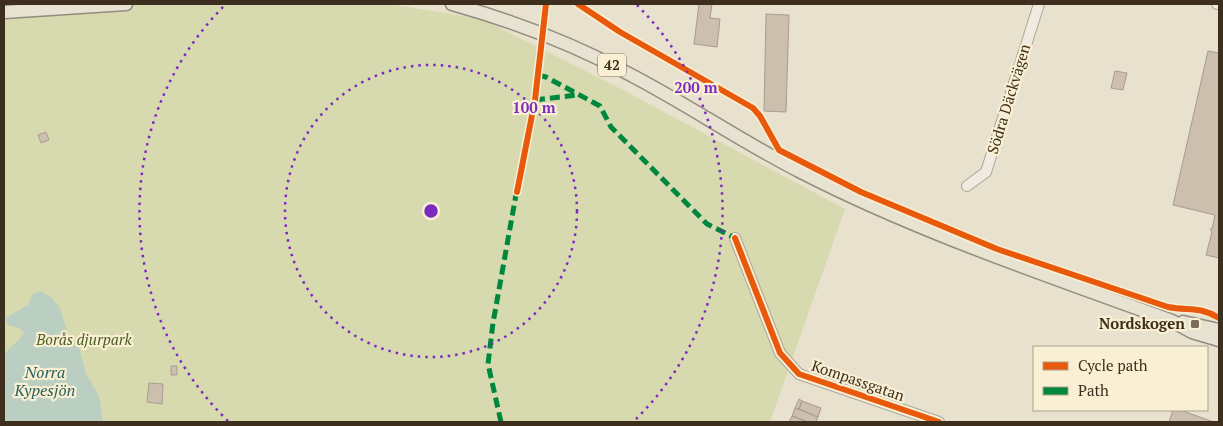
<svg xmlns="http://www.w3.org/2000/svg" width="1223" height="426" viewBox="0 0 1223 426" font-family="'PT Serif',serif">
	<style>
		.green { fill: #d7d9af }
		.water { fill: #bacec2 }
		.building { fill: #ccbfae; stroke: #a99c8d }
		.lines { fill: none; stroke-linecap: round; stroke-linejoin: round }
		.minor-casing { stroke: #ada697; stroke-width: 12 }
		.major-casing { stroke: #938b7e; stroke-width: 15 }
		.minor { stroke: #efebe1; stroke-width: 10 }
		.major { stroke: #e7e2d1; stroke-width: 12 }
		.quiet { stroke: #00873e; stroke-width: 5; stroke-dasharray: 10 5; stroke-linecap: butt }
		.cycleway-casing { stroke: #f9f0d4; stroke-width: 9 }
		.cycleway { stroke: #e8590c; stroke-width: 6 }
		.ring { fill: none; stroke: #7b2cbf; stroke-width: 2.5; stroke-dasharray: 2.5 5 }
		.poi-dot { fill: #7a6d5b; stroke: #f9f0d4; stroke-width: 2 }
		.labels { text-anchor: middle; stroke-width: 4.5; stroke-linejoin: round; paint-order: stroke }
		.shield { fill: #f9f0d4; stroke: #766854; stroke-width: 1 }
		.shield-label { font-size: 14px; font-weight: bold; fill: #3e2e1d }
		.street-label { font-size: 15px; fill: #3e2e1d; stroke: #f9f0d4 }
		.poi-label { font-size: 15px; font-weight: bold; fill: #3e2e1d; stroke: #f9f0d4; text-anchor: end }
		.park-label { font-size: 15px; font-style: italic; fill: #4c5d21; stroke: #f9f0d4 }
		.water-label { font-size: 16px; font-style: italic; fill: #2b605e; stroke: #f9f0d4 }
		.centre { fill: #7b2cbf; stroke: #f9f0d4; stroke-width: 2.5 }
		.ring-label { font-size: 15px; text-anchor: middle; font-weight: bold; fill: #7b2cbf; stroke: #f9f0d4; stroke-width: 4.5; stroke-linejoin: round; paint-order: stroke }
	</style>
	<rect width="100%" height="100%" fill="#e8e1ce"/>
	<path class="green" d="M4 4H389L482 19 625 91 845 209 770 422H4Z"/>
	<path class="water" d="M40 291 52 298 60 308 69 338 78 344 86 374 99 396 103 422H4V356C9 346 18 343 24 333L19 328 8 325 5 318 28 305 33 294Z"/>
	<path class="building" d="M699 4H712L710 18 720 19 717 47 694 44Z
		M766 14 789 15 786 112 764 111Z
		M1208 51 1219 53V258L1206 255 1212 232 1210 229H1212L1215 215 1173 205Z
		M1115 71 1127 73 1123 90 1111 88Z
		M46 132 49 140 41 143 38 135Z
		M171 366H177V375H171Z
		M149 383 163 384 162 404 147 402Z
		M799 399 802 401 799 409 795 408Z
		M802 401 821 408 818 417 799 409Z
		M795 408 818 417 816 422H808L792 416Z
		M1173 410H1180L1214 422H1169Z
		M792 416 808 422H789Z"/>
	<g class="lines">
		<defs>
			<path id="minor" d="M1217 4H1219
				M967 186 986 172 1039 4
				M735 238 780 353 799 374 939 422"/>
			<path id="major" d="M452 4C513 21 573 44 629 74 687 104 742 142 801 172 920 233 1047 275 1172 321L1192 332 1219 340
				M4 12 126 4
				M1183 322 1219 330"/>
		</defs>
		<use href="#minor" class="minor-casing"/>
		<use href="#major" class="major-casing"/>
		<use href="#minor" class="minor"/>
		<use href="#major" class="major"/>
		<path class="quiet" d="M538 75 546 77 600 106 611 127 707 224 735 238
			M535 100 577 95
			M501 422 488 364 493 323 517 189"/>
		<defs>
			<path id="cycleway" d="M578 4 620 32 753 108 760 116 779 150 861 192 997 249 1168 307C1189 311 1200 306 1219 318
				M517 192 535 100 546 4
				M735 238 780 353 799 374 939 422"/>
		</defs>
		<use href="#cycleway" class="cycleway-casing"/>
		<use href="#cycleway" class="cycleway"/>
	</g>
	<g class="ring">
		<circle cx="431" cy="211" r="146"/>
		<path d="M228 421A292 292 0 0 1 225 5M637 5A292 292 0 0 1 634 421"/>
	</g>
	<rect class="poi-dot" x="1190" y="319" width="10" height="10" rx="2.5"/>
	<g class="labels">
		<rect class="shield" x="598" y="53.5" width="28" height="23" rx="4"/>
		<g class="shield-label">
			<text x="612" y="70">42</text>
		</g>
		<g class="street-label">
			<text transform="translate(1009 99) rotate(-73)" y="5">Södra Däckvägen</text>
			<text transform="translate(858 381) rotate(19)" y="5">Kompassgatan</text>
		</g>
		<g class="poi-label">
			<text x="1185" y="329">Nordskogen</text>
		</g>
		<g class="park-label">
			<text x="84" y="345">Borås djurpark</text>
		</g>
		<g class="water-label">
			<text x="45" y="378">Norra<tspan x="45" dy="18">Kypesjön</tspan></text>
		</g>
	</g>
	<circle cx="431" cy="211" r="8" class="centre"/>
	<g class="ring-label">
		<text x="696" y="93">200 m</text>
		<text x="534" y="113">100 m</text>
	</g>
	<rect width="1223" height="426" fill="none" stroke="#3e2e1d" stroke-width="10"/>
	<rect x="1033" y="346" width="175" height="65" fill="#f9f0d4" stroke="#aea28b"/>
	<rect x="1043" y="362" width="25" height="8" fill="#e8590c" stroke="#aea28b"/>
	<text x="1078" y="371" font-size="15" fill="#3e2e1d">Cycle path</text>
	<rect x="1043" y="387" width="25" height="8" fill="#00873e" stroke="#aea28b"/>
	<text x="1078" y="396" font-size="15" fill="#3e2e1d">Path</text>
</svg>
